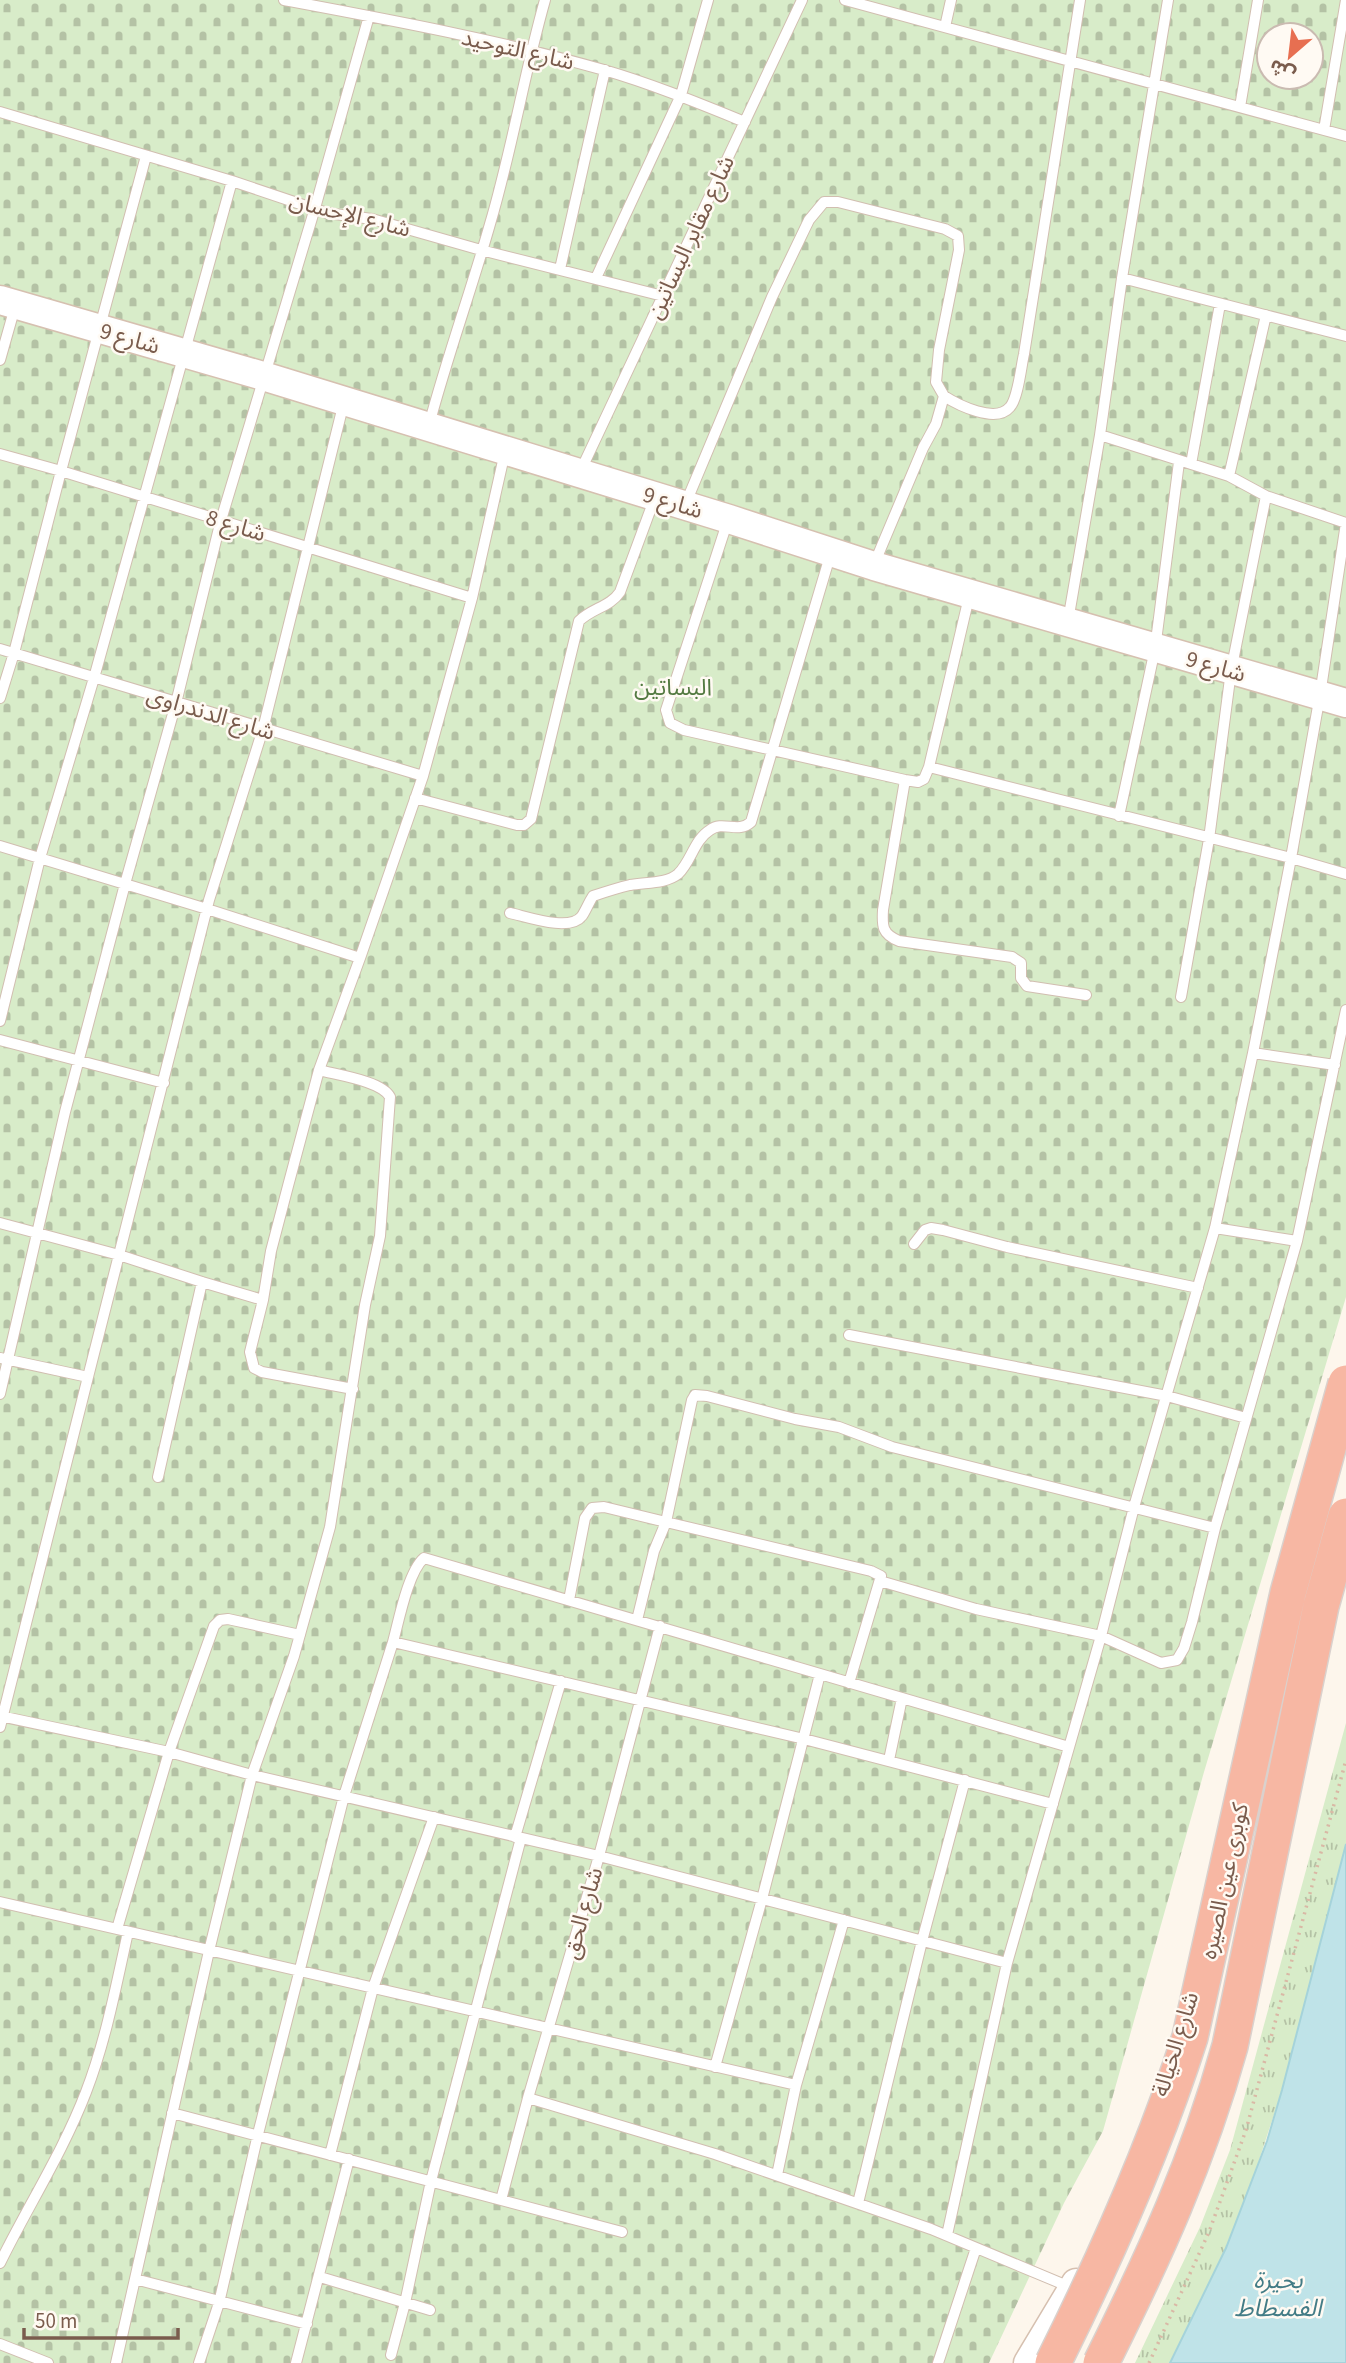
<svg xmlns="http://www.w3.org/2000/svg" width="1346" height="2363" viewBox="0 0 1346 2363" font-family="'Source Sans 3','Noto Sans Arabic',sans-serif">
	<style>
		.cemetery { fill: url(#cemetery-stones); fill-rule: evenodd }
		.park { fill: url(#park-tufts) }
		.water { fill: #bfe3e8; stroke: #a5d3da; stroke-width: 2 }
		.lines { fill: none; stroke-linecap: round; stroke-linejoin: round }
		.lane-casing { stroke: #d1beb0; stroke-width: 12 }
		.secondary-casing { stroke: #d6c0b0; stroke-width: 31 }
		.path { stroke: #d9b8a5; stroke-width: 3.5; stroke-dasharray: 2 5; stroke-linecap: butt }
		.lane { stroke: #fff; stroke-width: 10 }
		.secondary { stroke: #fff; stroke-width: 28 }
		.highway-bridge-casing { stroke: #dad1cd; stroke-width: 38; stroke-linecap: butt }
		.highway-bridge { stroke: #f7b7a3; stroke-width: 35 }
		.labels { text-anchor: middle; stroke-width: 5; stroke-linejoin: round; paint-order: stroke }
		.street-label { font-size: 23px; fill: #7a5c4d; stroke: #fffaf3 }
		.park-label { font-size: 23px; fill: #537a41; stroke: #fffaf3 }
		.water-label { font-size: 24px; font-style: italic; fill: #437c86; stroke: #fffaf3 }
	</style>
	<defs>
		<pattern id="cemetery-stones" width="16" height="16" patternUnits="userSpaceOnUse" patternTransform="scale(1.75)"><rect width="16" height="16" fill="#d8ecc9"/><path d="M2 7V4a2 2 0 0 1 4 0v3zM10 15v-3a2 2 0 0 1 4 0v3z" fill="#b4c2a5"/></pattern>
		<pattern id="park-tufts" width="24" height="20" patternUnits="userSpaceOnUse" patternTransform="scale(1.75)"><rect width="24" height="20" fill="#d8ecc9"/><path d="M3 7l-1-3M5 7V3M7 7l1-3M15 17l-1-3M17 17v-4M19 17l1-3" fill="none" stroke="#b4c2a5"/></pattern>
	</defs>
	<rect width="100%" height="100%" fill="#fdf6ec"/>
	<path class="cemetery" d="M0 0H1346V1297L1204 1772 1103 2131 1064 2203 989 2363H0ZM1269 35H1311V77H1269Z"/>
	<path class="park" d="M1346 1723V1844L1282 2090 1249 2191 1226 2248 1170 2363H1135L1200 2227 1230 2150Z"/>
	<path class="water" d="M1346 1844V2363H1170L1226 2248 1267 2141 1282 2090Z"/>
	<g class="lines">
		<defs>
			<path id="lane" d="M284 0C391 20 499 40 604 70 652 84 698 103 745 122
				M845 0 1346 136
				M945 27 951 0
				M1240 107 1258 0
				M0 112 232 181 327 213 372 219 481 250 663 296
				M1324 130 1346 0
				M560 269 605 70
				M596 278 681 95 708 0
				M1122 278 1346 336
				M0 360 15 307
				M429 425C447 357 471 291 490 224 512 150 524 74 545 0
				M1100 435 1122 278 1168 0
				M0 454 61 471 472 598
				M1191 464 1220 304
				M581 470 802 0
				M1229 476 1266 315
				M1266 496 1346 523
				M685 505 772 297 809 220 824 202H838L945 229 958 236 959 250 939 350 936 382 944 396
				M728 520 666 710 670 723 684 730 905 780 918 782 924 779 929 767 969 597
				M875 562 923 448 936 424 944 396C958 405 996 424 1010 407 1018 398 1021 367 1024 354L1080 0
				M1068 621 1100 435 1229 476 1266 496 1231 671 1209 839 1181 997
				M0 649 423 776
				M0 698 14 653 61 471 146 156
				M929 767 1291 858 1346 874
				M905 780 883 910C882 926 882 934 899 941L1012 957 1021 963V978L1027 986 1086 995
				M415 798 517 825H524L531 819 579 621C592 608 610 607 620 592L654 500
				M1119 816 1155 649 1179 462
				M0 846 207 909 360 958 423 776 472 598 505 452
				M510 913C528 917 570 932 582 916 586 910 589 902 593 896 605 892 617 888 630 885 645 882 666 884 678 874 691 862 694 840 710 830 723 820 738 834 751 822L830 556
				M0 1021 40 858 94 678 232 181
				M0 1040 164 1083
				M1253 1053 1335 1065
				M0 1223 119 1255 202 1282 263 1300
				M1215 1228 1297 1241
				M914 1244 925 1230 931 1228 943 1230 1007 1247 1198 1288
				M849 1335 1167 1396 1246 1418
				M0 1358 88 1377 209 900 263 729 344 402
				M353 1389 262 1372 254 1368 250 1352 263 1300 271 1251 288 1186 319 1070 360 958
				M0 1394 65 1112 125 884 176 703 221 520 315 208 369 16
				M158 1477 202 1282
				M880 1581 976 1609 1101 1636 1161 1663 1177 1660 1184 1648 1192 1622 1215 1528 1297 1241 1346 1010
				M569 1600 585 1518 592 1508 604 1507 666 1522 692 1400 695 1395 707 1396 795 1419 839 1427 892 1447 1215 1528
				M637 1620 654 1551 666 1522 871 1571 881 1576 849 1683
				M393 1642C399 1620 408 1572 424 1558L1069 1747
				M0 1716 169 1752 252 1775 599 1856 1007 1963
				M0 1727 88 1377
				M889 1760 902 1698
				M515 1837 561 1681
				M0 1902 796 2085
				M117 1929 169 1752 214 1626 220 1620 228 1619 300 1635
				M715 2067 762 1899 820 1674
				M528 2098 715 2154 931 2229 1070 2287
				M172 2113 622 2232
				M330 2155 373 1988 434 1817
				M777 2175 796 2085 844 1920
				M501 2200 528 2098 599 1856 660 1626
				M858 2203 922 1941 965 1780
				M947 2235 1007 1963 1101 1636 1134 1507 1215 1228 1253 1053 1291 858 1320 695 1346 523
				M0 2263C28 2206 63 2152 86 2092 106 2040 116 1986 128 1932
				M320 2277 430 2310
				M135 2279 307 2324
				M0 2344 48 2363
				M391 2355 405 2303 431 2181 521 1838
				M116 2363 209 1951 252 1775 294 1656 330 1527 365 1305 380 1236 390 1097C382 1081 337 1075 319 1070
				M199 2363 219 2303 258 2134 344 1796 393 1642 804 1739 1053 1804
				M296 2363 349 2159
				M938 2363 976 2248"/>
			<path id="secondary" d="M0 300 263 376 729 519 874 566 1346 703
				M1028 2363 1076 2283"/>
		</defs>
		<use href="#lane" class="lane-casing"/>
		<use href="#secondary" class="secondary-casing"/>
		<path class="path" d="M1149 2363 1209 2232 1246 2130 1346 1760"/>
		<use href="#lane" class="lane"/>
		<use href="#secondary" class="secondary"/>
		<defs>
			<path id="highway-bridge" d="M1053 2363C1106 2257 1154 2150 1190 2037L1288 1593 1346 1383
				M1101 2363C1154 2257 1198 2161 1230 2046L1321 1606 1346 1516"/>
		</defs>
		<use href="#highway-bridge" class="highway-bridge-casing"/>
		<use href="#highway-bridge" class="highway-bridge"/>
	</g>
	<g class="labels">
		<g class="street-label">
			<text transform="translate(518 49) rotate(13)" y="8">شارع التوحيد</text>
			<text transform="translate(350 214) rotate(14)" y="8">شارع الإحسان</text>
			<text transform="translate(690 237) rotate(-65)" y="8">شارع مقابر البساتين</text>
			<text transform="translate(130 338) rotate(16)" y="8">شارع 9</text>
			<text transform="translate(673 502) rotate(17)" y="8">شارع 9</text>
			<text transform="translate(236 525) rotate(17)" y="8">شارع 8</text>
			<text transform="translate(1216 666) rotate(16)" y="8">شارع 9</text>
			<text transform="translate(211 713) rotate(17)" y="8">شارع الدندراوى</text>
			<text transform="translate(1224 1881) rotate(-78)" y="8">كوبرى عين الصيره</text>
			<text transform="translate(582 1913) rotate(-74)" y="8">شارع الحق</text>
			<text transform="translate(1175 2044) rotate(-73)" y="8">شارع الخيالة</text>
		</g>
		<g class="park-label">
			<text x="673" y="695">البساتين</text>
		</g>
		<g class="water-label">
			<text x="1278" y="2288">بحيرة<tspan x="1278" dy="28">الفسطاط</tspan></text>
		</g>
	</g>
	<g transform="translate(1290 56) rotate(208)"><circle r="33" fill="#fffaf3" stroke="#cabbb1" stroke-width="2"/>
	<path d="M0-5L12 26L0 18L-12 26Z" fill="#e76f51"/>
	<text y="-10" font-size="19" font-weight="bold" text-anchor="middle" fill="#7a5c4d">ش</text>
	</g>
	<path d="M24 2328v10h154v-10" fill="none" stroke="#7a5c4d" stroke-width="3.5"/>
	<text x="35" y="2328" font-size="21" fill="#7a5c4d" stroke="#fffaf3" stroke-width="5" paint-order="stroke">50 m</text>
</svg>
